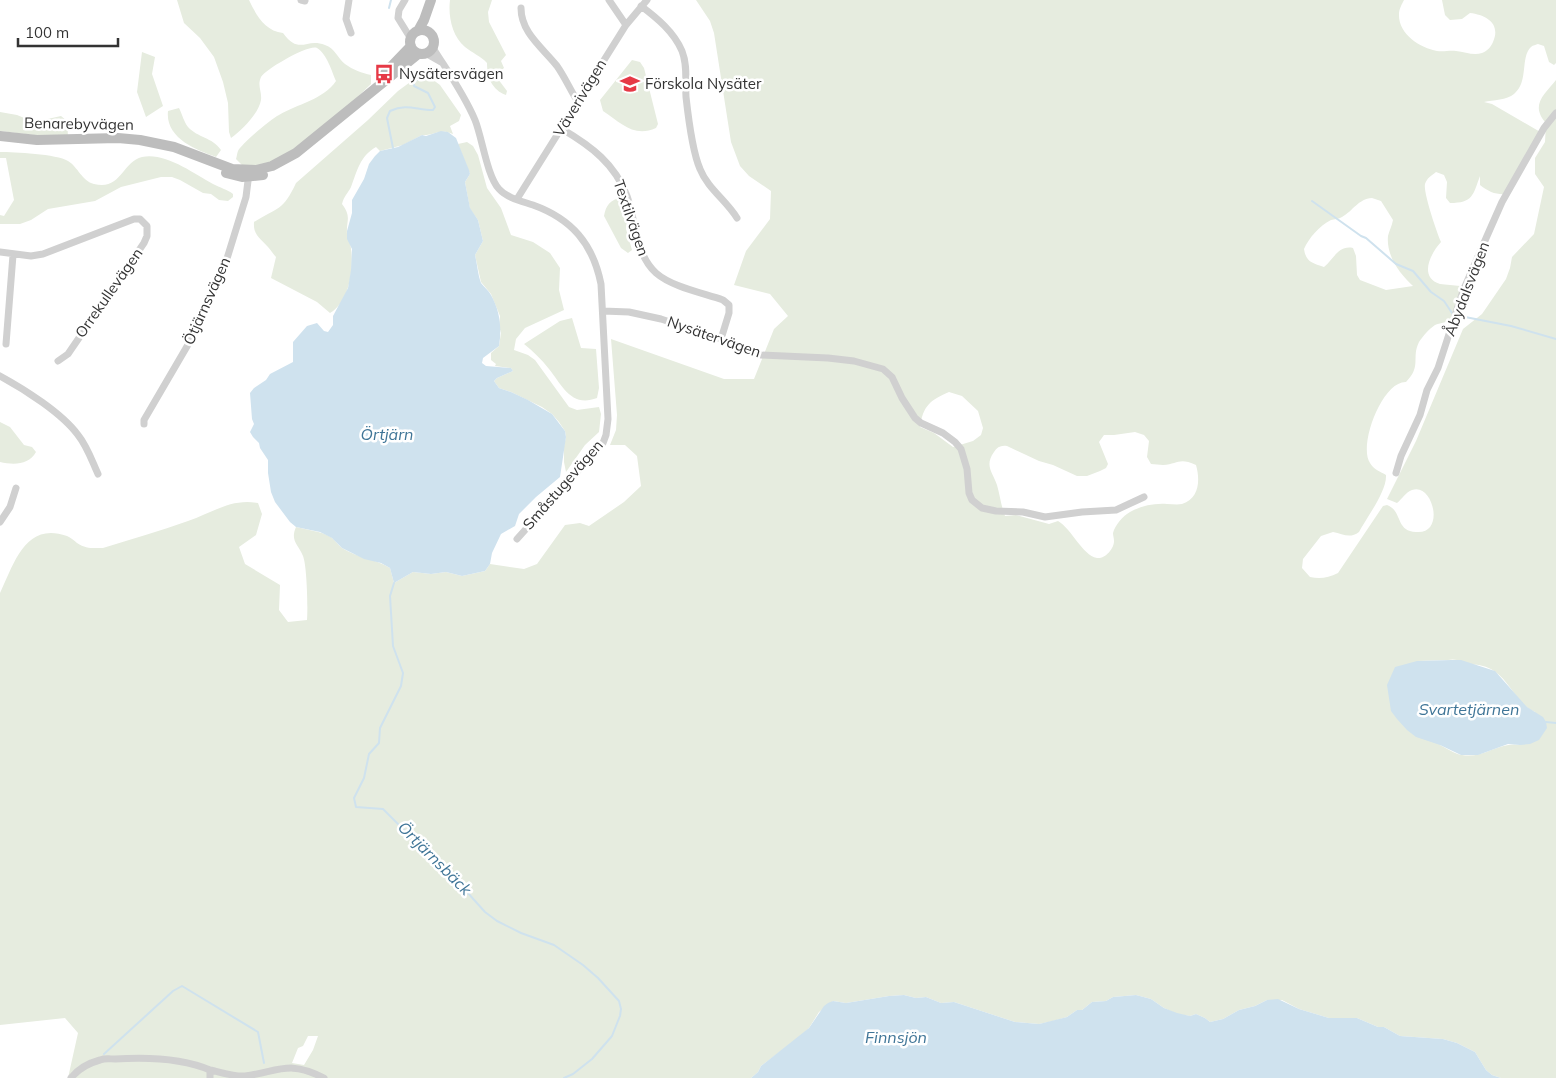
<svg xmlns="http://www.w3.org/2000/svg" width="1556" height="1078" viewBox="0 0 1556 1078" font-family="Mulish,sans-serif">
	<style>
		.green { fill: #e6ecdf; fill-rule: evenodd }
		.water { fill: #cfe2ee }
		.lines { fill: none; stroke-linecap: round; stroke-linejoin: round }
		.stream { stroke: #cfe2ee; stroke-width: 2 }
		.street { stroke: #d0d0d0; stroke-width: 7 }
		.secondary { stroke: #bdbdbd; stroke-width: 10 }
		.labels { text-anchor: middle; stroke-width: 5; stroke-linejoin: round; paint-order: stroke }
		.poi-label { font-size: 15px; fill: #333; stroke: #fff; text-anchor: start }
		.street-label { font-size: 15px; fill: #333; stroke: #fff }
		.water-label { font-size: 16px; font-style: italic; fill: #3f7597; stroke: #fff }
	</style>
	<rect width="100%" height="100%" fill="#fff"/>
	<path class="green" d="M177 0H249C256 15 265 31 283 33 300 56 306 37 325 45 335 48 338 59 345 64 353 70 362 73 371 75V84L345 109 299 147 275 162 254 166 242 165 236 159C237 156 237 153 238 151 241 144 271 119 279 115 297 104 323 100 336 81 332 72 327 54 317 48 309 44 266 69 261 77 257 86 262 91 261 100 259 113 242 130 231 138L229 132 228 103 223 82 214 57 200 38 184 23Z
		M450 0H492L488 12 489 22 506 55 501 61 504 68 495 75 507 91 506 95C492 90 487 77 487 63 481 56 472 53 465 47 452 36 448 16 450 0Z
		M696 0H1404C1402 4 1399 9 1399 14 1398 34 1420 48 1437 51 1444 52 1450 50 1456 51 1465 52 1474 56 1482 53 1487 51 1491 47 1493 42 1501 24 1487 15 1470 13L1462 19 1450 20 1445 15 1442 0H1556V63L1554 65 1549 62 1544 46 1538 44C1536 45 1533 45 1531 47 1520 57 1529 82 1514 94 1507 100 1493 100 1484 102L1492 104 1542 133 1507 194C1496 195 1489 192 1480 185V176C1473 195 1473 203 1450 203L1446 198 1447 182 1444 175 1436 172C1431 176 1427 178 1425 184 1423 192 1437 233 1441 242 1431 253 1418 277 1440 284 1446 285 1454 285 1460 286L1464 292C1460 301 1457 313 1450 319 1446 323 1440 323 1435 325 1429 329 1423 336 1419 342 1411 358 1422 366 1406 382 1382 381 1358 446 1370 463 1373 469 1381 472 1386 475 1387 491 1367 517 1359 532 1350 539 1343 534 1333 532L1321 536 1303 559 1302 568 1310 577C1320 579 1328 578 1338 573L1383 506 1387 505C1403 511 1395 531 1416 532 1446 535 1433 482 1412 490 1406 492 1402 499 1397 503L1387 499 1416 441 1463 329 1482 314 1506 279 1510 268 1512 257 1534 234 1544 187 1535 174V158L1545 142 1546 123C1530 105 1544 95 1556 80V1078H1501L1492 1075 1486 1070 1475 1052 1457 1043 1443 1039 1400 1036 1384 1027H1378L1357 1018H1329L1299 1009 1282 1000H1267L1255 1006 1239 1010 1223 1019 1210 1022 1205 1018 1196 1014 1190 1016 1177 1014 1164 1008 1151 999 1136 995 1113 997 1106 1001 1092 1002 1082 1010H1077L1067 1017 1053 1021 1039 1024 1015 1022 954 1002 941 1003 926 997 916 998 904 995 889 996 846 1003 833 1001 819 1012 809 1028 802 1035 761 1066 758 1072 751 1078H68L78 1033 65 1018 0 1025V593C14 564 25 521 67 536 71 538 74 540 77 543 86 549 92 548 103 548 131 539 160 531 188 521 212 513 231 498 258 503L262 514 256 535 239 547 245 564 280 585 279 610 288 622 307 620C308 608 307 566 303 556 298 544 290 541 296 527 308 530 320 531 331 537 335 540 338 545 342 548 357 558 376 559 390 568L394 583 413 572 431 574 446 572 462 576 485 571 490 564 524 569 537 564 565 525 580 523 589 526 624 502 641 486 637 456 625 445H610L616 430 617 415 611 339 724 379H754L774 329 788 316 770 294 734 285 746 251 770 219 771 191 749 176 740 166 731 142 714 33 710 21ZM1372 198 1381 201 1393 220C1392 226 1389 231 1388 236 1386 256 1400 274 1413 286L1386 290 1360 280 1357 275 1356 256 1353 248C1338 245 1334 259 1324 267 1312 263 1306 262 1304 249 1309 238 1319 226 1331 220 1334 219 1339 219 1342 217 1353 211 1358 199 1372 198ZM949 392 962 396 978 411 983 428 981 435 973 441 953 447 934 433 920 427C923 406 930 400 949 392ZM1135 432 1144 435 1149 441 1147 457 1151 464C1155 464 1159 465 1163 465 1178 464 1179 457 1196 465 1200 479 1200 498 1182 504 1177 505 1172 504 1167 504 1154 503 1141 506 1130 512 1123 516 1115 525 1113 533 1113 536 1114 538 1114 541 1114 549 1105 559 1097 558 1082 555 1072 529 1058 521L1049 524 1016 515 1005 516C1001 506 1000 495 997 485 993 472 984 466 994 452 997 447 1001 445 1007 446L1039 461 1053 465 1077 476H1087L1100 471 1106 468 1108 464 1099 442 1104 435H1114ZM1448 660C1456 658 1463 662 1471 664 1479 665 1487 666 1494 671 1510 681 1517 705 1535 712L1520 745C1500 741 1483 759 1462 755 1455 754 1446 748 1440 745L1417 661ZM308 1036H318L313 1050 304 1065 292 1063 298 1048 303 1046Z
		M142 52 155 57 152 74 163 106 146 117 137 92Z
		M632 60 640 62 644 68 658 124 656 128C634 138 621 123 603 111L600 100Z
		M428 76 440 85 461 115 459 121 450 126 453 134C439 128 434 136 422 135L403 145 380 151 376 147C360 156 357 171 351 187 348 193 344 196 342 204 352 217 346 221 347 234 347 240 351 243 351 249 354 270 349 302 330 313L317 302 271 278 276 257C273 254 271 250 268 247 260 238 253 235 254 222 278 207 283 211 296 183L368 120 398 91 417 77Z
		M179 108C182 114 184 122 188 127 198 138 212 137 221 150L216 157C196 150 165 138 168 111Z
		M0 112 17 115 34 122 61 116 67 121 68 136 34 135 0 131Z
		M467 142 473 146 478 155 487 188 501 208 511 235 533 242 550 253 560 268 559 290 564 310 525 328 516 339 514 350 528 355 535 360 569 407 577 410 599 407 601 414 599 432 585 445 566 472 564 462V446L566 437 565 431 559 422 552 414 542 407 511 392 499 388 494 381 497 378 513 371 511 368 495 366 496 364 491 360V353L499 346 501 333 499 326 500 316 491 294 481 282 475 255 483 241 478 220 470 209 465 182 470 174 458 144Z
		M0 152C14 152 57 154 68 161 78 167 82 181 94 184 121 191 122 162 142 157 165 152 193 173 213 184 220 188 227 189 233 194V197L228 201 219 200 211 194 203 193 180 180 172 177H161L121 187 95 201 48 209 31 220 20 224H0V215L4 216 14 200 6 158H0Z
		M622 197 628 211 626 229 632 250 628 253 621 248 604 216C606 205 610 200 622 197Z
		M572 318 581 348 596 349 599 388 597 398C571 408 562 385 549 369 541 359 533 351 524 344L560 321Z
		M0 422 10 427 24 445 32 447 36 452C29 465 14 465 0 462Z"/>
	<path class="water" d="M441 131 448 132 456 138 469 170 470 174 465 182 470 208 478 220 483 241 475 255C477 263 478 275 481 283 484 287 489 291 491 295 500 311 502 328 499 346L483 358 482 363 486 366 511 368 513 371 497 378 494 381 499 388 511 392 528 400 552 414 565 431 566 437 560 477 536 497 519 514 515 526 501 534 492 553 490 564 485 571 462 576 446 572 431 574 413 572 394 583 390 568 381 563 364 559 342 548 332 538 320 532 296 527 290 522 275 502 271 492 268 473V460L260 448 259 443 253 437 250 432 254 424 252 419 250 393 254 388 266 380 270 374 293 362V342L307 326 317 323 324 331 328 332 333 325V316L348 288 351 270 352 249 347 239V231L352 213V200L364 179 369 164 375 156 380 151 398 147 422 135 426 136Z
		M1451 660H1461L1495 671 1527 707 1543 717 1546 722 1547 728 1539 740 1530 744 1520 745 1508 744 1478 755H1461L1440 745 1416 737 1407 730 1397 719 1391 711 1387 685 1395 667 1417 661Z
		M904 995 916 998 926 997 941 1003 954 1002 1015 1022 1039 1024 1067 1017 1077 1010H1082L1092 1002 1106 1001 1113 997 1136 995 1151 999 1164 1008 1177 1013 1190 1016 1196 1014 1205 1018 1210 1022 1223 1019 1239 1010 1255 1006 1267 1000 1278 999 1299 1009 1329 1018H1357L1378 1027H1384L1400 1036 1443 1039 1457 1043 1475 1052 1486 1070 1492 1075 1501 1078H751L758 1072 761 1066 809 1028 824 1006 828 1003 833 1001 846 1003 889 996Z"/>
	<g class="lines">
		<path class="stream" d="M389 8 391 0
			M393 148 387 118 390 111C407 103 416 110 433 110L435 107 428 93 414 86V82L422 76V73
			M1312 201 1361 236 1366 238 1396 264 1413 271 1431 292 1444 301 1452 313
			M1460 316 1511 326 1556 339
			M394 583 390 596 393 646 403 673 401 686 380 728 379 743 369 754 364 778 354 798 356 807 383 809 405 831 431 852 485 912 497 921 521 933 554 945 583 965 598 978 619 1001 621 1009 620 1016 612 1036 592 1059 573 1074 564 1078
			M1546 722 1556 723
			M104 1054 173 991 182 986 258 1032 264 1063"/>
		<path class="street" d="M301 0 305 1
			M349 0 346 19 351 33
			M405 0 399 10 398 18 411 39
			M609 0 626 25
			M641 6C657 18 674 32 682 51 688 66 685 82 686 97 688 115 693 153 700 169 708 189 726 200 737 218
			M521 8C521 33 543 48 557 66 564 76 569 87 575 97L579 100
			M433 48C448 72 464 94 475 120 482 137 487 176 499 189 507 198 521 201 533 205 572 219 593 244 601 284L608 419 606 435 603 443 517 539
			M427 54 441 62
			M562 129C591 146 615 164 627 196 636 221 635 254 656 273 672 287 703 293 723 300L729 305V313L721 339
			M517 199 626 25 647 0
			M0 252 31 256 43 254 134 219H140L147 226V236L144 243 68 354 58 361
			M603 311 629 312 661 319 721 339 761 355 828 358 854 361 883 369 892 377 902 398 915 418 921 423 943 433 955 442 961 449 967 469 969 493 972 500 982 508 996 511 1023 512 1045 517 1082 512 1116 510 1144 497
			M6 344 13 255
			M0 376C24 389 62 413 78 435 87 446 92 461 98 474
			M144 424V420L196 331 225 265 246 197 249 173
			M1396 473 1401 456 1420 415 1427 390 1438 368 1463 291 1487 236 1502 202 1544 128 1556 113
			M0 522 10 507 16 488
			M210 1070C220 1072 235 1077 245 1076 280 1071 289 1060 324 1078
			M71 1078C78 1069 89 1063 100 1060 105 1058 110 1059 115 1059 146 1057 182 1058 210 1070V1078"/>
		<path class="secondary" d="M410 42a12 12 0 1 1 24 0a12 12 0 1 1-24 0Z
			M418 31 424 20 431 0
			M385 73 411 46
			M0 136 37 140 118 138 140 140 174 147 232 169 256 170 272 166 296 153 418 54
			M226 173 242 177 263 175"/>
	</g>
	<defs>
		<symbol id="bus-bare" viewBox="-9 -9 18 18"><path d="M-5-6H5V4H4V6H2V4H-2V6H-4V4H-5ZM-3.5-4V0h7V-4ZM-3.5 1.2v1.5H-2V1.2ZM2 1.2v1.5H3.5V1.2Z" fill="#e63946" stroke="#fff" stroke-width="2.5" paint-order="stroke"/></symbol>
		<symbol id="school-bare" viewBox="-9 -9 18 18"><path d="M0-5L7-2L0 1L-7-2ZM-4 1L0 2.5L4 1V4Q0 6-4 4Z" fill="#e63946" stroke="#fff" stroke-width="2.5" paint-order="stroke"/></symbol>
	</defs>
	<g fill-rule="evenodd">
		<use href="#bus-bare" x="370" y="60" width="28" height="28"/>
		<use href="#school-bare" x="616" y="70" width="28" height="28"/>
	</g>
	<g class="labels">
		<g class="poi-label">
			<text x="399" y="79">Nysätersvägen</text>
			<text x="645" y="89">Förskola Nysäter</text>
		</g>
		<g class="street-label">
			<text transform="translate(580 98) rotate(-59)" y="5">Väverivägen</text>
			<text transform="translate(79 124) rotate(1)" y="5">Benarebyvägen</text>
			<text transform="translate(631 218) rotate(71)" y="5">Textilvägen</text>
			<text transform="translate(1467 289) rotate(-69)" y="5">Åbydalsvägen</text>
			<text transform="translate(109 293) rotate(-55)" y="5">Orrekullevägen</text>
			<text transform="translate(207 301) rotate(-66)" y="5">Ötjärnsvägen</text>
			<text transform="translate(714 337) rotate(19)" y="5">Nysätervägen</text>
			<text transform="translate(563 485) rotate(-49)" y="5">Småstugevägen</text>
		</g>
		<g class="water-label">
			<text x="387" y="440">Örtjärn</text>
			<text x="1469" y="715">Svartetjärnen</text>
			<text transform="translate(435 858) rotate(45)" y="6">Örtjärnsbäck</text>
			<text x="896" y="1043">Finnsjön</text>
		</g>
	</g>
	<path d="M18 38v8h100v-8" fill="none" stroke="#333333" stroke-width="2.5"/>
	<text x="25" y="38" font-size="15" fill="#333333" stroke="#ffffff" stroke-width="4" paint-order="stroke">100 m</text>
</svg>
